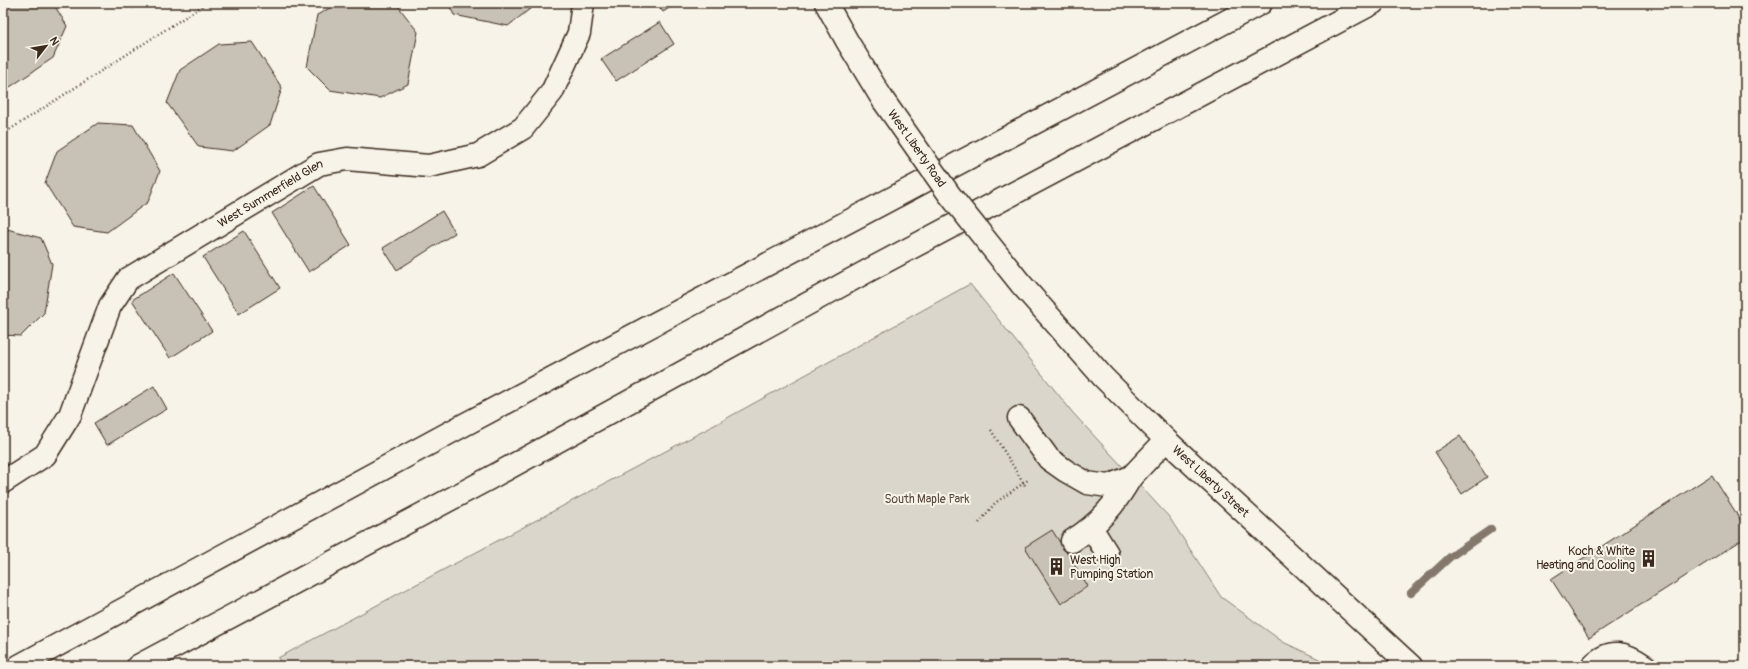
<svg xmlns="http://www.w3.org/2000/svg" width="1748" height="669" viewBox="0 0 1748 669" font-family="Pangolin,sans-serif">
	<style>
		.green { fill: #dbd6cb; stroke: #8b8074 }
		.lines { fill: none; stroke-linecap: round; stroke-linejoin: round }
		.stream { stroke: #84786c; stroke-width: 8 }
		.building { fill: #c8c1b6; stroke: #3b2a1e }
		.minor-casing { stroke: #3b2a1e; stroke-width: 25 }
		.major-casing { stroke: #3b2a1e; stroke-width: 25 }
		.highway-casing { stroke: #3b2a1e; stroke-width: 25 }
		.path { stroke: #3b2a1e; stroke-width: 2.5; stroke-dasharray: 1 3; stroke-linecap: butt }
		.minor { stroke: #f7f3e8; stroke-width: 22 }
		.major { stroke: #f7f3e8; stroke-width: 22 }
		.highway { stroke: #f7f3e8; stroke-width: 22 }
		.major-bridge-casing { stroke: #3b2a1e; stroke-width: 25; stroke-linecap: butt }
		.major-bridge { stroke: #f7f3e8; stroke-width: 22 }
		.labels { text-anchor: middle; stroke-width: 4; stroke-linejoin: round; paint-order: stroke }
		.street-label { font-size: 12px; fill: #3b2a1e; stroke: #f7f3e8 }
		.park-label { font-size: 12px; fill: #5b4c41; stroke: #f7f3e8 }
		.poi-label { font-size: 12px; fill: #3b2a1e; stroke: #f7f3e8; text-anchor: end }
	</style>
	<rect width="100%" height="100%" fill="#f7f3e8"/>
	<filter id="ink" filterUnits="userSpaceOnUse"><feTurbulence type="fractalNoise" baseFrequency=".025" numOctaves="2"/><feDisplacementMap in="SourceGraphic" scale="8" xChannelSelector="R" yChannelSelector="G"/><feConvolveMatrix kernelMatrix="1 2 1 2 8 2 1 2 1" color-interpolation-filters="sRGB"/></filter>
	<g filter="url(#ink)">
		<path class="green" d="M970 284 1073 413 1169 517 1221 597 1283 642 1334 666H283L278 658 709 428Z"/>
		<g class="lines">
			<path class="stream" d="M1411 593 1450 557 1491 529"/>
		</g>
		<path class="building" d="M3 3H53L67 26 53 58 10 87H3Z
			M115 3H141L134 8Z
			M339 3H371L398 6 418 32 408 84 380 98 330 90 307 67 317 15Z
			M448 3H535V5L508 26 454 15Z
			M657 3H677L663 12Z
			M660 22 674 44 616 81 601 59Z
			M252 42 282 88 270 125 233 151 199 147 167 103 180 70 219 44Z
			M98 123 133 125 160 171 148 202 107 232 73 227 45 183 57 151Z
			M314 186 351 245 309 272 272 213Z
			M442 211 455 233 397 270 383 248Z
			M3 228 41 238 52 264 44 313 21 336 3 335Z
			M244 231 280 288 239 314 203 257Z
			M174 273 212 331 170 358 132 300Z
			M154 386 167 409 107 445 94 423Z
			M1460 436 1487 477 1462 494 1435 452Z
			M1712 475 1745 527V538L1589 638 1551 579Z
			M1052 530 1088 586 1061 604 1025 547Z"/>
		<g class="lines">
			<defs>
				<g id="minor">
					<path d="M1019 418 1049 459 1066 471 1087 483 1108 486 1131 477 1166 440"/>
					<path id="s1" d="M3 482 45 455 70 415 110 306 128 279 319 164 347 159 429 166 478 155 523 128 552 92 579 33 583 3"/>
					<path d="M1092 529 1107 553"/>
					<path d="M1072 541C1101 522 1114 506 1131 477"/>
					<path d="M1592 666C1610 647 1626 653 1645 666"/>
				</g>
				<g id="major">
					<path d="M826 3 847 41 883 100"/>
					<path id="s2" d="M1021 284 1103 377 1166 440 1411 666"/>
				</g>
				<path id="highway" d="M19 666 460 427 1261 3
					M138 666 490 478 873 268 1373 3"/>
			</defs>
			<use href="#minor" class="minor-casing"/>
			<use href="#major" class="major-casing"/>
			<use href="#highway" class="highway-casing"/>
			<path class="path" d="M3 134 207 3
				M991 430 1026 487
				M979 523 995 503 1028 480"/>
			<use href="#minor" class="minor"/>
			<use href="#major" class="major"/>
			<use href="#highway" class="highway"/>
			<defs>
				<g id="major-bridge">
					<path id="s3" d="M883 100 949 194 1021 284"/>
				</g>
			</defs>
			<use href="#major-bridge" class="major-bridge-casing"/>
			<use href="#major-bridge" class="major-bridge"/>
		</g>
	</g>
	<defs>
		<symbol id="building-bare" viewBox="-9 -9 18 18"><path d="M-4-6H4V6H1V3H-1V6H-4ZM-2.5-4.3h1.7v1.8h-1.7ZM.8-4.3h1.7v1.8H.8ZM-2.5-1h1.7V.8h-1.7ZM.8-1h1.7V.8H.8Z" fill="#3b2a1e" stroke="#f7f3e8" stroke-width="2.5" paint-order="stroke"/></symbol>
	</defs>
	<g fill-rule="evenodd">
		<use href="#building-bare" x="1636" y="546" width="25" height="25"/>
		<use href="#building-bare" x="1044" y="554" width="25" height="25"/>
	</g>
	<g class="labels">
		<g class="street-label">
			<text dy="4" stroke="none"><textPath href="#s3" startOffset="59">West Liberty Road</textPath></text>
			<text dy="4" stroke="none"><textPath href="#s1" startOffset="412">West Summerfield Glen</textPath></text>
			<text dy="4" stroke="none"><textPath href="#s2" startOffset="274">West Liberty Street</textPath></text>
		</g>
		<g class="park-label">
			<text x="927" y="503">South Maple Park</text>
		</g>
		<g class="poi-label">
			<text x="1635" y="555">Koch &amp; White<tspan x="1635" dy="14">Heating and Cooling</tspan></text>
			<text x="1070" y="564" text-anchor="start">West High<tspan x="1070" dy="14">Pumping Station</tspan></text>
		</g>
	</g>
	<rect width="1748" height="669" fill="none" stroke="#f7f3e8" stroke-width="16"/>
	<rect x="8" y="8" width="1732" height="653" fill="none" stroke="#3b2a1e" stroke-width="1.5" filter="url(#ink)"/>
	<g transform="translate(46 46) rotate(59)" stroke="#f7f3e8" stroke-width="3" paint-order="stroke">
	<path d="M0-3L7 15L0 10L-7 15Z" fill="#3b2a1e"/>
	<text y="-6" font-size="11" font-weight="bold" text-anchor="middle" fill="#3b2a1e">N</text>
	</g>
</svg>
